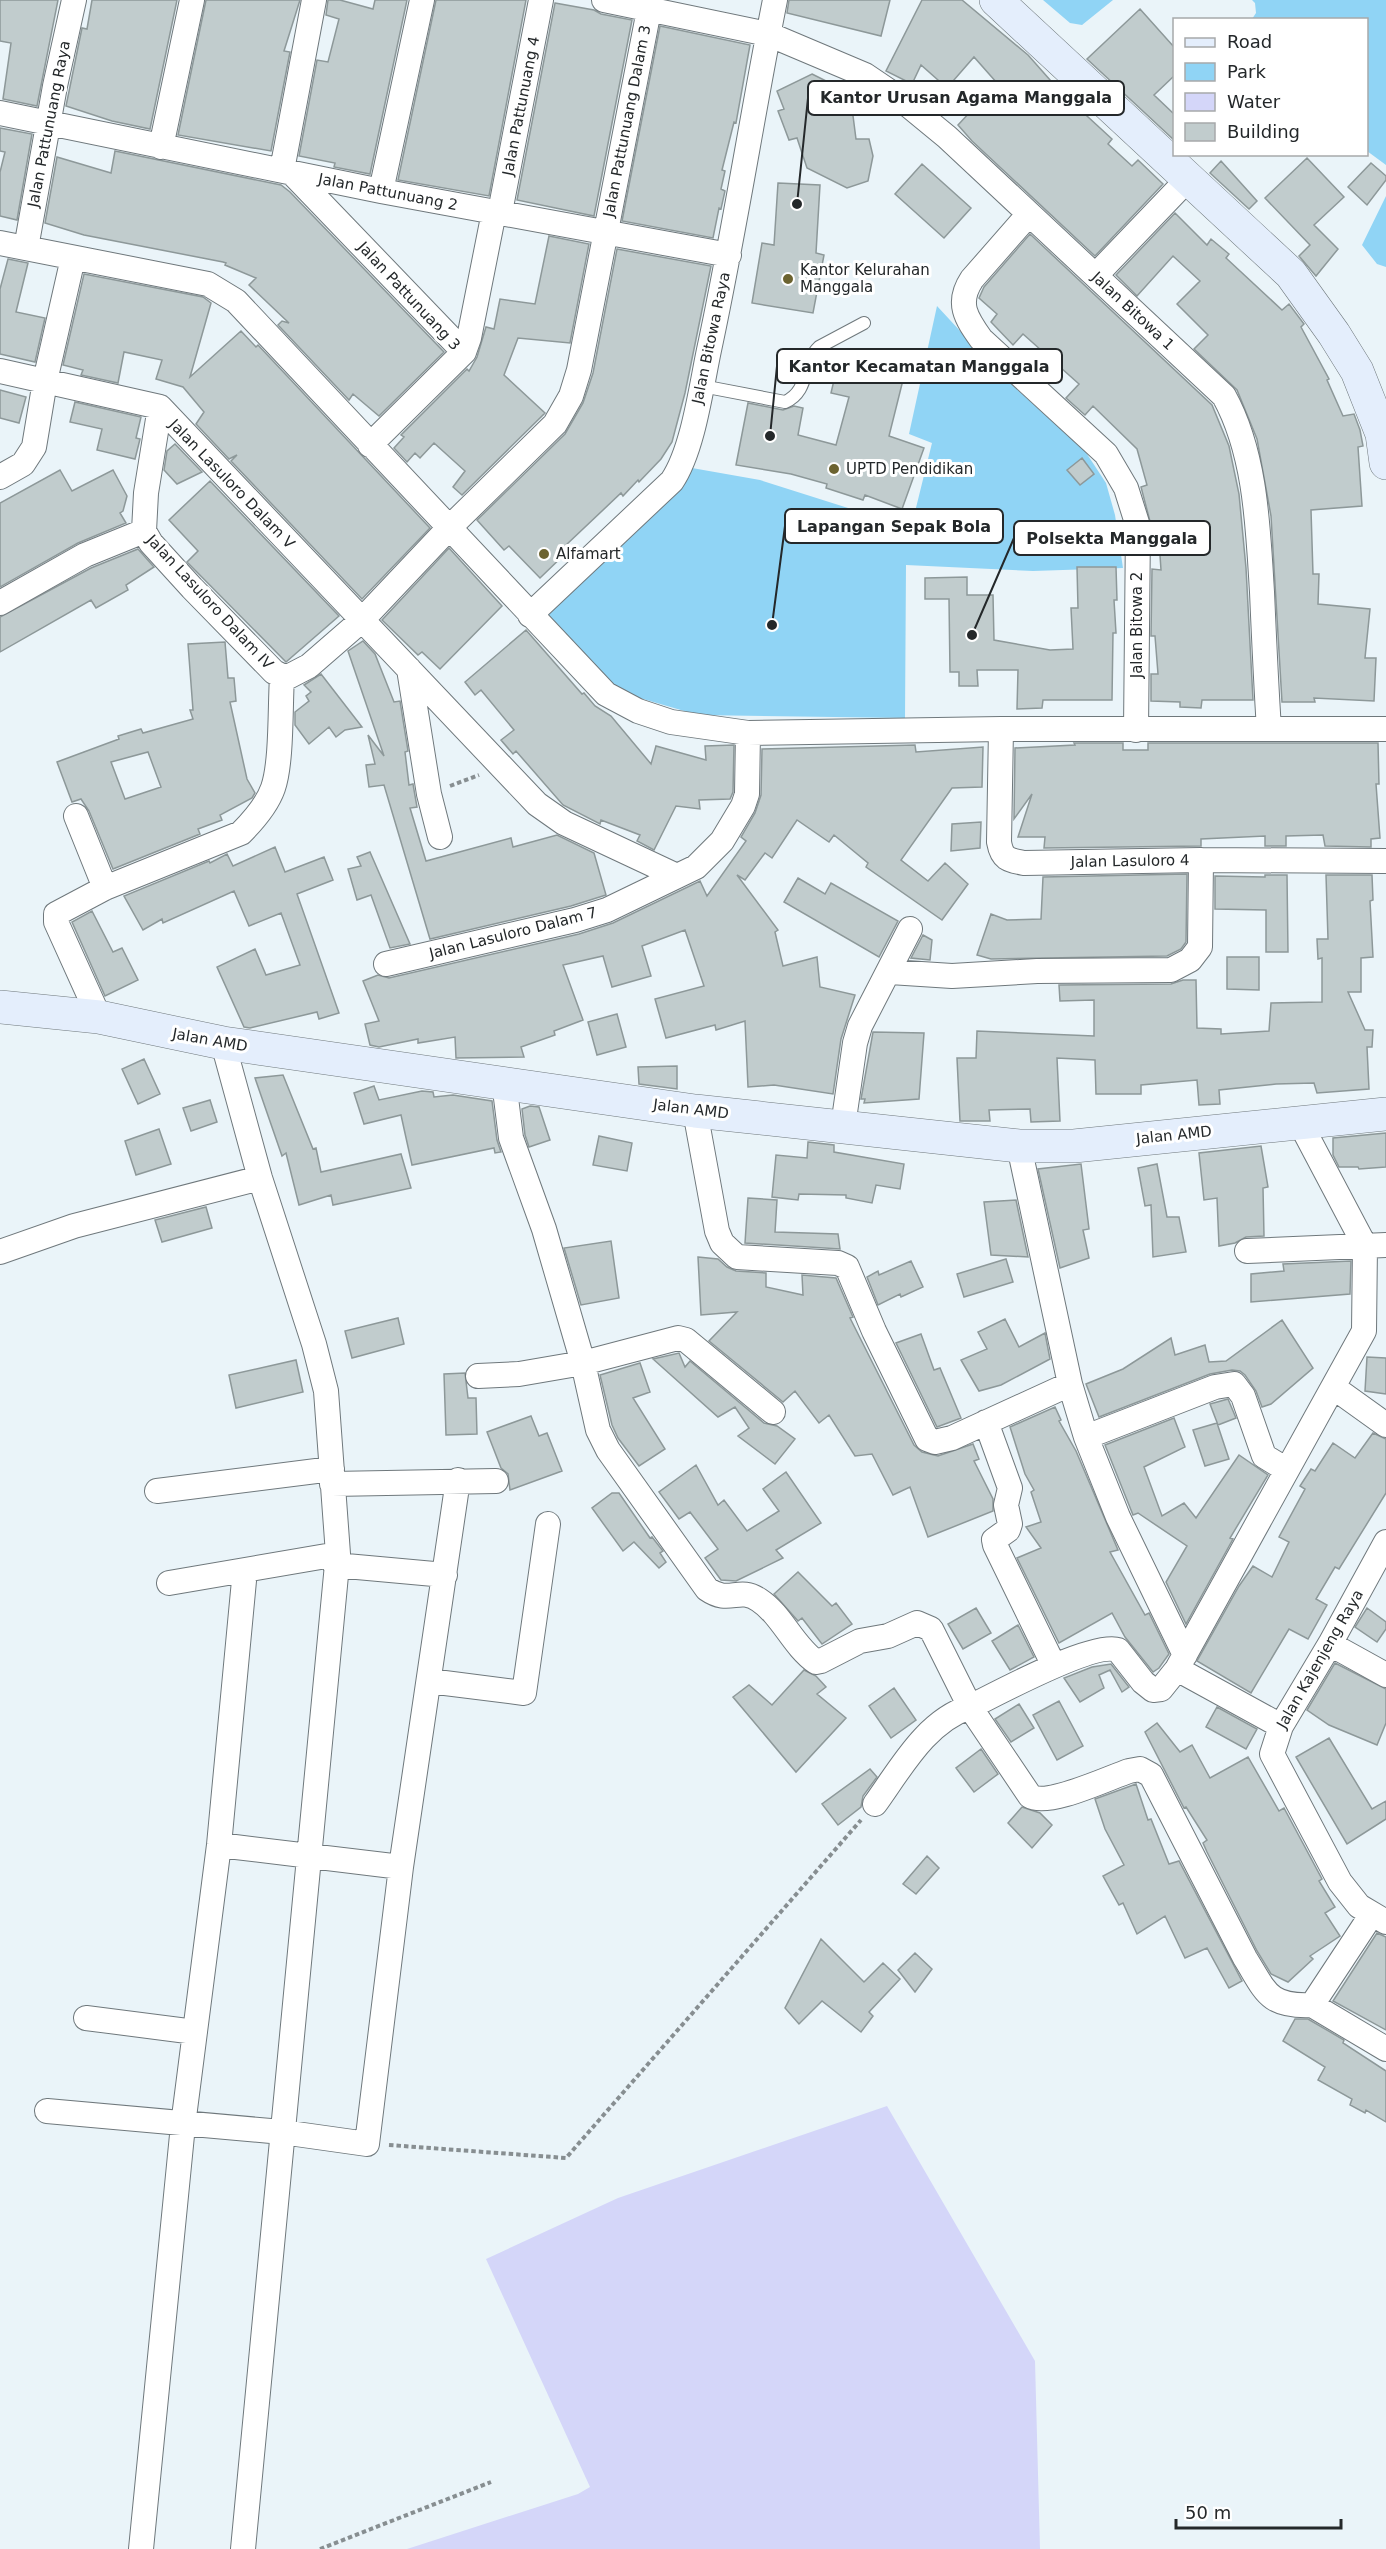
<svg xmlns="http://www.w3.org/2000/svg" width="1386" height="2549" viewBox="0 0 1386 2549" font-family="'DejaVu Sans',sans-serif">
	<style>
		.green { fill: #90d4f5 }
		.water { fill: #d4d6f9 }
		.building { fill: #c1cccd; stroke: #8d9899; stroke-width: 1.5; fill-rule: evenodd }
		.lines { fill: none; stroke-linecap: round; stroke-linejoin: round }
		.lane-casing { stroke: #6f787c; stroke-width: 14 }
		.street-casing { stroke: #6f787c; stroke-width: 26 }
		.secondary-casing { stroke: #6f787c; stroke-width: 34 }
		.path { stroke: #878e91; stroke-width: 4; stroke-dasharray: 4.5 3; stroke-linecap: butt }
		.lane { stroke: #fff; stroke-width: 12 }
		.street { stroke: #fff; stroke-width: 24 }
		.secondary { stroke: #e4eefc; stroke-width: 33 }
		.poi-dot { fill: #6c6330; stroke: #fff; stroke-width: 2 }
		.labels { text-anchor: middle; stroke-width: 6; stroke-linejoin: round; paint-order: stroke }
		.street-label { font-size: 15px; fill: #24282a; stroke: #fff }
		.poi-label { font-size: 15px; fill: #24282a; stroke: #fff; text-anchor: start }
		.leader { fill: none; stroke: #24282a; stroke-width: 2 }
		.callout-dot { fill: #24282a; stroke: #fff; stroke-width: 2 }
		.callout { fill: #fff; stroke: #24282a; stroke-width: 2 }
		.callout-label { font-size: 16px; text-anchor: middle; font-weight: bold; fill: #24282a }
	</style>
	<rect width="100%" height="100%" fill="#eaf4f9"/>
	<path class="green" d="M1043 0H1113L1082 25 1070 23Z
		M1252 0H1386V165L1367 151 1366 20 1252 19 1256 13 1255 3Z
		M1386 196V267L1377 264 1362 245Z
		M937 306 1000 374 1085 451 1106 483 1115 515 1123 568 1033 571 906 565 905 718 698 715 619 692 543 615 683 482 692 468 760 480 911 528 932 443 909 434Z"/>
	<path class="water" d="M887 2106 1035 2361 1040 2549H407L578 2494 590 2487 486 2259 618 2198Z"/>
	<path class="building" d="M0 0H58L37 106 3 99 11 43 0 41Z
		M92 0H177L150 129 112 121 66 106 82 28 87 29Z
		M206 0H300L284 51 290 52 271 151 178 135Z
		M328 0H340L373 9 375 0H407L370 174 334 167 335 163 299 156 317 60 328 62 339 19 326 15Z
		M436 0H526L489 196 398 180Z
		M789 0H890L881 36 787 13Z
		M922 0H962L1028 55 1074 107 1076 106 1112 139 1108 144 1132 166 1138 160 1163 184 1095 256 972 141 958 125 997 83 974 57 947 88 921 65 912 84 886 71Z
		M555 3 594 10 601 14 632 20 594 216 517 200Z
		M1140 9 1174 47V76L1154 95 1174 114V140L1087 59Z
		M660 26 750 45 736 123 734 122 722 170 725 171 721 189 725 191 721 209 719 208 713 238 622 221Z
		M812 74 830 83 842 81 852 108 856 139H869L873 156 868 181 847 188 807 168 797 138 789 140 778 111 784 109 777 91Z
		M0 128 32 134 17 220 0 216V172L5 152 0 151Z
		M115 151 281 185 290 192 444 352 379 416 353 394 349 400 278 325 282 321 289 323 249 285 256 278 225 265 226 263 223 262 84 235 45 223 57 157 111 173Z
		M1307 158 1344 197 1314 225 1338 249 1316 276 1299 256 1310 245 1265 198Z
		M1221 161 1257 201 1249 209 1210 173Z
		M1371 163 1386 176V180L1367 205 1348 187Z
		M922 164 971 208 944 238 895 194Z
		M778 183 820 185 816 253 824 255 813 313 752 303 762 243 774 245Z
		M1175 213 1207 245 1211 239 1229 254 1226 258 1282 310 1289 304 1304 324 1301 327 1329 379 1327 380 1343 416 1354 414 1360 430 1363 446 1358 447 1362 506 1311 510 1313 574H1319L1318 604 1370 609 1365 658H1376L1374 701 1314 698 1315 702H1282L1271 516 1257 439 1237 390 1194 349 1208 335 1177 304 1200 281 1173 256 1137 296 1116 275Z
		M1030 234 1212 405 1229 446 1239 494 1246 568 1253 700H1202L1201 708 1180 707V702L1151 701V674H1158L1155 636H1151L1152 569 1161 570 1158 526 1152 529 1141 487 1147 485 1137 449 1093 406 1085 415 1066 398 1079 384 1023 334 1013 345 991 322 997 314 979 298 984 287Z
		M549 236 589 244 570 343 518 338 504 375 545 413 462 495 453 487 465 471 434 443 420 458 415 453 407 462 394 448 404 437 401 435 467 369 469 371 477 357 486 327 494 329 500 299 535 304Z
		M617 249 711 266 685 393 672 442 661 459 639 482 638 480 623 496 621 493 565 546 569 550 540 578 509 546 504 550 477 520 565 434 583 403 593 373Z
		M8 259 28 263 16 312 45 318 35 362 0 354V289Z
		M84 274 203 297 211 303 190 377 241 331 256 347 258 345 430 528 362 599 231 461 237 455 229 459 196 424 204 412 183 387 156 379 162 360 124 352 118 383 81 375 83 370 63 365Z
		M839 359 904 376 889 436 924 448 902 509 865 495 863 500 826 488 827 484 791 474 736 465 748 403 783 410 794 406 803 408 798 435 836 445 849 397 831 393Z
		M0 390 26 397 19 423 0 418Z
		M75 402 141 417 136 438 140 439 135 459 97 450 102 429 70 422Z
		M175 444 202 472 177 484 164 470 167 451Z
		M1082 458 1094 474 1080 485 1067 470Z
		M60 470 72 491 113 470 127 496 123 511 120 513 126 523 78 543 0 587V503Z
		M210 481 339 616 286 662 187 562 198 551 169 520Z
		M449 548 502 606 440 669 422 652 418 655 382 620Z
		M138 549 154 567 126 585 128 590 96 608 91 600 0 652V617L91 568Z
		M1077 567H1116L1117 600H1114L1116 633H1113L1112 700H1043L1042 708 1017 709 1018 670H977L978 686H959V672H950L949 599H925V578L967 577V595H993L994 640 1050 650 1073 649 1071 608H1078Z
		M526 630 582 694 584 693 595 706 611 716 651 764 656 746 706 760 705 746 734 745 733 792 730 799 699 800 700 809 676 806 654 850 637 841 640 835 601 820 600 824 563 805 516 751 513 754 501 740 514 730 481 690 475 695 465 682Z
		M363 641 375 654 394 702 400 701 408 751 405 752 409 785 413 784 417 807 410 808 426 861 511 838 513 847 557 835 594 853 606 895 571 906 430 939 384 785 369 787 366 765 375 764 368 735 384 756 348 651Z
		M225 642 228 678H234L236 701 230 702 247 779 255 793 252 798 220 815 222 820 198 829 200 834 113 869 89 811 81 799 72 802 57 762 119 739 118 736 141 729 143 733 193 719 190 710H193L188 644ZM148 752 161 787 125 799 111 762Z
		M321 674 362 727 345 730 336 737 329 727 309 744 295 725V712L309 701 306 696 311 692 304 685Z
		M1074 743H1123V750H1148V743H1378L1379 784H1376L1380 838 1371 839V847L1325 846 1323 835 1286 836V846H1265V836L1201 839V846L1044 848 1045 837H1018L1032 794 1014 819 1015 748 1075 745Z
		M915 745 916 752 983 747 982 787 952 788 901 860 928 881 945 863 968 884 942 920 866 867 868 863 834 835 829 842 797 820 772 858 765 853 745 880 737 875 778 930 775 932 783 966 817 957 820 987 855 995 841 1039 833 1094 774 1085 748 1087 745 1021 716 1030 715 1025 666 1038 655 999 704 986 685 930 642 946 651 976 612 987 603 956 563 965 583 1020 554 1031 555 1035 521 1047 524 1057 456 1058 455 1037 418 1043V1039L379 1047 370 1045 365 1024 379 1021 363 981 378 975 389 978 579 934 613 923 700 881 707 896 746 841 741 837 755 813 761 795 762 749Z
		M981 822 980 848 951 851 952 824Z
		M275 847 285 872 324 857 333 880 297 894 339 1013 319 1019 317 1012 250 1028 244 1027 217 967 255 949 266 975 300 965 281 913 249 926 234 891 163 923 162 919 143 930 124 896 209 861 210 863 227 854 233 866Z
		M370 852 410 944 390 948 371 895 357 900 348 869 361 866 357 857Z
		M1187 874 1186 942 1181 949 1167 956 991 959 977 955 991 914 1007 920 1041 919 1043 877Z
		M1265 875H1287L1288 952H1266V910L1215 909V876L1265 877Z
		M1326 875H1372L1373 900 1370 901 1373 957 1361 958V992H1348L1365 1030H1373L1372 1047H1367L1369 1089 1317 1093 1314 1083 1276 1084 1219 1090 1220 1104 1199 1105 1197 1080 1141 1085V1094H1096L1095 1060 1057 1058 1060 1121 1031 1122 1030 1109 989 1110 990 1121H960L957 1058H976L977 1031 1094 1036V1000L1060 1001 1059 985 1171 984 1183 980H1196L1197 1028 1221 1029V1034L1269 1031 1271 1003 1322 1002V958L1318 959 1317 939H1328Z
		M798 878 825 894 831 883 898 921 879 957 784 902Z
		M92 911 113 952 122 948 138 980 105 996 72 922Z
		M923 935 932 940 930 960 911 958Z
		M1227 957H1259V990L1227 989Z
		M617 1014 626 1047 597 1055 588 1022Z
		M873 1032 924 1033 919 1099 864 1103 865 1099H861Z
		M144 1059 160 1094 138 1104 122 1069Z
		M677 1066V1089L639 1084 638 1067Z
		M283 1075 313 1149 316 1148 321 1172 401 1154 411 1188 333 1205 331 1195 299 1205 286 1153 282 1156 255 1078Z
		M374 1086 379 1100 422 1091 433 1092 434 1097 453 1095 492 1101 497 1140 501 1152 495 1153 494 1148 412 1165 401 1115 364 1124 354 1093Z
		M210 1100 217 1122 191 1131 183 1108Z
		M530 1106 539 1107 550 1140 529 1147 525 1135 522 1109Z
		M159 1129 171 1164 136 1175 125 1141Z
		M1386 1133V1167L1359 1169 1358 1167H1339L1333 1155V1138Z
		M599 1136 632 1143 627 1171 593 1165Z
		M808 1142 834 1145V1152L904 1164 900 1189 876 1185 872 1203 846 1198V1195L799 1194 798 1200 772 1197 776 1155 807 1158Z
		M1261 1146 1268 1187 1263 1188 1264 1236 1246 1237 1235 1243 1219 1246 1217 1198 1204 1200 1199 1153Z
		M1081 1164 1089 1229 1083 1230 1089 1258 1060 1268 1038 1169Z
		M1157 1164 1167 1217H1179L1186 1252 1153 1257 1151 1205 1145 1206 1138 1168Z
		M748 1198 777 1200 775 1232 838 1234 840 1249 745 1243Z
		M1016 1200 1028 1257 991 1255 984 1202Z
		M206 1207 212 1228 162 1242 155 1220Z
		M611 1241 619 1298 581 1305 564 1248Z
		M698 1257 718 1259 727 1267 736 1271 766 1273V1287L803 1295 802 1275 836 1278 853 1317 850 1318 914 1445 922 1452 938 1456 973 1444 979 1459 974 1461 993 1499V1511L928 1537 910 1487 893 1495 872 1454 855 1456 829 1415 819 1423 795 1391 783 1402 709 1341 737 1312 701 1315Z
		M1006 1259 1013 1282 964 1297 957 1274Z
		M911 1261 923 1287 901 1297 900 1294 878 1305 867 1277 878 1271 879 1275Z
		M1351 1261 1350 1294 1251 1302V1274L1284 1271 1283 1264Z
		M398 1318 404 1344 352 1358 345 1331Z
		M1005 1319 1019 1347 1045 1333 1050 1359 1001 1385 979 1391 961 1360 987 1349 978 1332Z
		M1282 1320 1313 1368 1271 1404 1262 1407 1256 1391 1245 1375 1240 1371 1232 1370 1210 1374 1099 1417 1086 1384 1123 1369 1171 1338 1175 1355 1205 1345 1209 1362 1226 1361Z
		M921 1334 934 1370 940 1368 961 1418 937 1427 896 1343Z
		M679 1353 685 1367 690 1361 764 1423 777 1426 795 1439 775 1464 738 1436 749 1428 735 1407 718 1417 653 1359Z
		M1367 1357 1386 1358V1394L1365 1391Z
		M296 1360 303 1392 236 1408 229 1375Z
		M640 1363 650 1392 633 1398 665 1449 639 1466 618 1438 612 1425 600 1375Z
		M465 1373 468 1398H476L477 1434 446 1435 444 1374Z
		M1228 1399 1236 1418 1218 1425 1210 1404Z
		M1055 1407 1061 1420 1059 1421 1076 1451 1118 1550 1110 1552 1145 1615 1149 1613 1169 1654 1159 1668 1153 1672 1125 1637 1112 1613 1059 1643 1017 1558 1041 1548 1026 1527 1041 1522 1031 1492 1034 1490 1025 1474 1010 1427Z
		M531 1416 539 1436 547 1433 562 1471 510 1490 508 1474 501 1468 487 1432Z
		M1174 1418 1185 1447 1144 1467 1162 1516 1184 1503 1196 1518 1239 1455 1268 1475 1230 1538 1233 1539 1186 1624 1166 1582 1187 1546 1138 1513 1133 1515 1105 1445Z
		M1217 1423 1229 1459 1205 1466 1193 1430Z
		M1373 1433 1386 1439V1493L1339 1569 1335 1567 1316 1599 1327 1605 1308 1639 1289 1629 1251 1693 1197 1661 1239 1586 1253 1566 1272 1577 1289 1542 1279 1537 1305 1489 1300 1486 1311 1469 1315 1471 1333 1443 1355 1458Z
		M696 1465 718 1505 724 1500 747 1531 779 1511 763 1489 786 1472 821 1523 776 1550 783 1558 736 1581 721 1580 705 1558 718 1549 690 1512 679 1519 659 1492Z
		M612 1493H619L650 1538 652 1537 663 1551 660 1553 666 1562 659 1568 634 1542 623 1551 592 1508Z
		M798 1572 832 1606 836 1603 852 1624 822 1644 802 1618 798 1621 774 1594Z
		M976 1608 991 1633 963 1649 948 1624Z
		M1367 1608 1386 1622V1629L1377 1642 1355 1627Z
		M1018 1625 1034 1657 1010 1670 992 1641Z
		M1335 1663 1386 1689V1723L1377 1745 1329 1725 1307 1710Z
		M1111 1664 1129 1687 1122 1692 1110 1670 1099 1675 1104 1688 1080 1702 1064 1678 1092 1667Z
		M804 1670 816 1676 826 1687 817 1694 846 1718 796 1772 733 1697 749 1685 772 1705Z
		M894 1688 916 1720 891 1738 869 1706Z
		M1059 1701 1083 1746 1057 1760 1033 1715Z
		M1019 1704 1034 1728 1011 1742 995 1719Z
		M1217 1707 1257 1729 1246 1749 1206 1727Z
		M1157 1723 1180 1752 1192 1745 1210 1778 1248 1757 1279 1811 1284 1808 1322 1879 1319 1881 1335 1907 1325 1913 1340 1936 1310 1956 1313 1959 1288 1982 1271 1974 1257 1951 1207 1852 1203 1843 1207 1840 1186 1807 1184 1808 1145 1732Z
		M1329 1738 1372 1809 1386 1801V1819L1347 1844 1296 1757Z
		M981 1749 998 1774 974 1792 956 1768Z
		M870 1769 877 1777 863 1796 861 1807 838 1825 822 1804Z
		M1136 1784 1148 1820 1151 1819 1169 1864 1179 1861 1242 1981 1229 1988 1207 1948 1185 1958 1165 1916 1137 1934 1123 1903 1119 1905 1103 1876 1124 1865 1105 1829 1095 1799Z
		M1022 1807 1040 1813 1052 1825 1032 1848 1008 1823Z
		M927 1856 939 1868 916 1894 903 1884Z
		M1377 1933 1386 1937V2030L1333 2001Z
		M821 1939 864 1982 883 1963 900 1979 869 2012 873 2016 861 2032 822 2001 799 2024 785 2008Z
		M915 1953 932 1969 915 1992 898 1970Z
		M1295 2019H1308L1344 2040 1343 2043 1386 2071V2122L1366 2110 1365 2113 1350 2105 1352 2099 1318 2080 1325 2067 1283 2041Z"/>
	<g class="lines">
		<defs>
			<path id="lane" d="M702 386 785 402C810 391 802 363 819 347L864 323"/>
			<path id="street" d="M604 0 768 34 865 75 902 100 947 137 1224 396C1256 454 1258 528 1262 592 1264 638 1266 684 1269 729
				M0 113 381 191 729 255
				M161 147 192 0
				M282 170 314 0
				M291 172 464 352 370 445
				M381 191 422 0
				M500 212 541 0
				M1029 214 972 279C956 303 966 318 981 339L1106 454 1126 488 1138 526 1136 730
				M0 243 208 284 236 301 606 694 638 711 671 722 748 733 1001 729H1386
				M26 248 55 86 74 0
				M1096 275 1187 180
				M464 352 469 338 494 212
				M0 371 160 407 537 804 564 823 677 876
				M160 407 146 493 144 531 151 543 192 588 274 672 286 678 309 666 362 620 448 529 555 424 571 396 579 370 649 10
				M0 477 23 464 34 447 45 381 73 258
				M0 603 85 555 144 531
				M530 615 672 481C693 450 701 388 709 350 734 234 752 116 775 0
				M409 669 429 794 440 837
				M1001 729 999 842C1002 859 1008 860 1024 863L1201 860 1386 861
				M76 816 105 888
				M386 964 575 920 607 910 696 867 722 841 743 806 747 794 748 733
				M890 972 952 976 1037 971 1171 970 1190 960 1200 947 1201 860
				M99 1017 56 922V914L105 888 241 833C253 821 267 805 273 788 282 762 280 706 282 677
				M223 1043 260 1178 314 1344 326 1391 338 1554 243 2549
				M504 1082 511 1138 544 1229 583 1363 598 1430 608 1450 707 1589C730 1605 738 1586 759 1600 782 1615 793 1646 816 1662L821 1661 860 1641 888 1636 917 1623 931 1629 970 1707C926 1721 901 1768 875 1804
				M695 1111 717 1231 722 1243 737 1257 838 1263 847 1267 874 1331 927 1439 935 1442 952 1438 1070 1384
				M1299 1121 1365 1246 1364 1331 1333 1387 1386 1425
				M843 1126 855 1043 860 1026 910 929
				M1019 1146 1070 1384 1086 1437 1118 1517 1185 1655
				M1247 1251 1386 1245
				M0 1252 74 1226 260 1178
				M478 1376 519 1374 583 1363 678 1338 686 1340 773 1412
				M986 1422 1010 1488 1006 1505 1010 1524 1008 1530 994 1540 995 1545 1054 1666
				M1086 1437 1215 1387 1234 1384 1243 1396 1264 1456 1287 1470
				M332 1484 496 1481
				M157 1491 332 1469
				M1386 1542 1330 1644 1281 1726 1272 1754 1340 1882 1359 1906 1386 1922
				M335 1565 445 1575
				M169 1583 338 1554
				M1330 1644 1386 1675
				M1177 1669 1161 1689 1153 1690 1143 1682 1118 1650C1094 1641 996 1694 970 1707L1030 1796C1048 1807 1108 1778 1129 1771L1140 1769 1151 1775 1245 1958C1266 1992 1268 2007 1312 2005
				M429 1681 524 1693 548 1524
				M1281 1726 1177 1669 1333 1387
				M219 1845 401 1867
				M1372 1914 1312 2005 1386 2049
				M86 2018 195 2032
				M47 2111 282 2132 367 2144 401 1867 458 1480
				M141 2549 183 2125 219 1845 245 1570"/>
			<path id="secondary" d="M996 0 1291 274 1334 334 1357 371 1382 434 1386 463
				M0 1007 99 1017 223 1043 695 1111 1019 1146H1074L1386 1114"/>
		</defs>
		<use href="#lane" class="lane-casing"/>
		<use href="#street" class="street-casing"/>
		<use href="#secondary" class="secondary-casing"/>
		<path class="path" d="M450 786 479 775
			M389 2145 566 2158 861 1820
			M320 2549 491 2482"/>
		<use href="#lane" class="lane"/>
		<use href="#street" class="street"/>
		<use href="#secondary" class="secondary"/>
	</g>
	<g class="poi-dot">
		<circle cx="788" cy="279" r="6"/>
		<circle cx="834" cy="469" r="6"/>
		<circle cx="544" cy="554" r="6"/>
	</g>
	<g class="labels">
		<g class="street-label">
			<text transform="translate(521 106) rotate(-79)" y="5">Jalan Pattunuang 4</text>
			<text transform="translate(627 121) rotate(-79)" y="5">Jalan Pattunuang Dalam 3</text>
			<text transform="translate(49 124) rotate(-79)" y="5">Jalan Pattunuang Raya</text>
			<text transform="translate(388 192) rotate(11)" y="5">Jalan Pattunuang 2</text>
			<text transform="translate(409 296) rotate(47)" y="5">Jalan Pattunuang 3</text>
			<text transform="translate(1133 311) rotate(43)" y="5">Jalan Bitowa 1</text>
			<text transform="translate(711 338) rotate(-78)" y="5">Jalan Bitowa Raya</text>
			<text transform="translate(232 484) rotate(46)" y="5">Jalan Lasuloro Dalam V</text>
			<text transform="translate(210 602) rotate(47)" y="5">Jalan Lasuloro Dalam IV</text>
			<text transform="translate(1137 625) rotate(-90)" y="5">Jalan Bitowa 2</text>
			<text transform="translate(1130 861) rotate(-1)" y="5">Jalan Lasuloro 4</text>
			<text transform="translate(513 933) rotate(-14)" y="5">Jalan Lasuloro Dalam 7</text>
			<text transform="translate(210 1040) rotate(10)" y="5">Jalan AMD</text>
			<text transform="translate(691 1109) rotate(7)" y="5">Jalan AMD</text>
			<text transform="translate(1174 1135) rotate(-6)" y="5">Jalan AMD</text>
			<text transform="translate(1320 1659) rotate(-60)" y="5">Jalan Kajenjeng Raya</text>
		</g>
		<g class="poi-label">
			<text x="800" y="275">Kantor Kelurahan<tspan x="800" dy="17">Manggala</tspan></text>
			<text x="846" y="474">UPTD Pendidikan</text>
			<text x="556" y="559">Alfamart</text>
		</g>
	</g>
	<path class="leader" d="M797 204L808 98M770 436L777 366M772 625L785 526M972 635L1014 538"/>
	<g class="callout-dot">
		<circle cx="797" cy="204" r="6"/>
		<circle cx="770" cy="436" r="6"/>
		<circle cx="772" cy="625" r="6"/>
		<circle cx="972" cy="635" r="6"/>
	</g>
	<g class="callout">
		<rect x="808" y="81" width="316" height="34" rx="6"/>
		<rect x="777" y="349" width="285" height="34" rx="6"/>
		<rect x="785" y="509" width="218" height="34" rx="6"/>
		<rect x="1014" y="521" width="196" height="34" rx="6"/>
	</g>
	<g class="callout-label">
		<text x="966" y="103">Kantor Urusan Agama Manggala</text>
		<text x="919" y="372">Kantor Kecamatan Manggala</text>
		<text x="894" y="532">Lapangan Sepak Bola</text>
		<text x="1112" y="544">Polsekta Manggala</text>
	</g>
	<rect x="1173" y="18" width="195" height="138" fill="#ffffff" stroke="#a7a9aa" stroke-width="1.5"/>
	<rect x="1185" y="38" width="30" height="9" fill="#e4eefc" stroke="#a7a9aa" stroke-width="1.5"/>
	<text x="1227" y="48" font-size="18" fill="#24282a">Road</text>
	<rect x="1185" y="63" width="30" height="18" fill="#90d4f5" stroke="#a7a9aa" stroke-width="1.5"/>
	<text x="1227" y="78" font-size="18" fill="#24282a">Park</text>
	<rect x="1185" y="93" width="30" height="18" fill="#d4d6f9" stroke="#a7a9aa" stroke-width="1.5"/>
	<text x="1227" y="108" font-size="18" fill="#24282a">Water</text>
	<rect x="1185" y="123" width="30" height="18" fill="#c1cccd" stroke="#a7a9aa" stroke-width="1.5"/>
	<text x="1227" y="138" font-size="18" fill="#24282a">Building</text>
	<path d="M1176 2519v9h165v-9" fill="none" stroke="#24282a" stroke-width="3"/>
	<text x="1185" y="2519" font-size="18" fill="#24282a" stroke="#ffffff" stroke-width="4.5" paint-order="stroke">50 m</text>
</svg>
